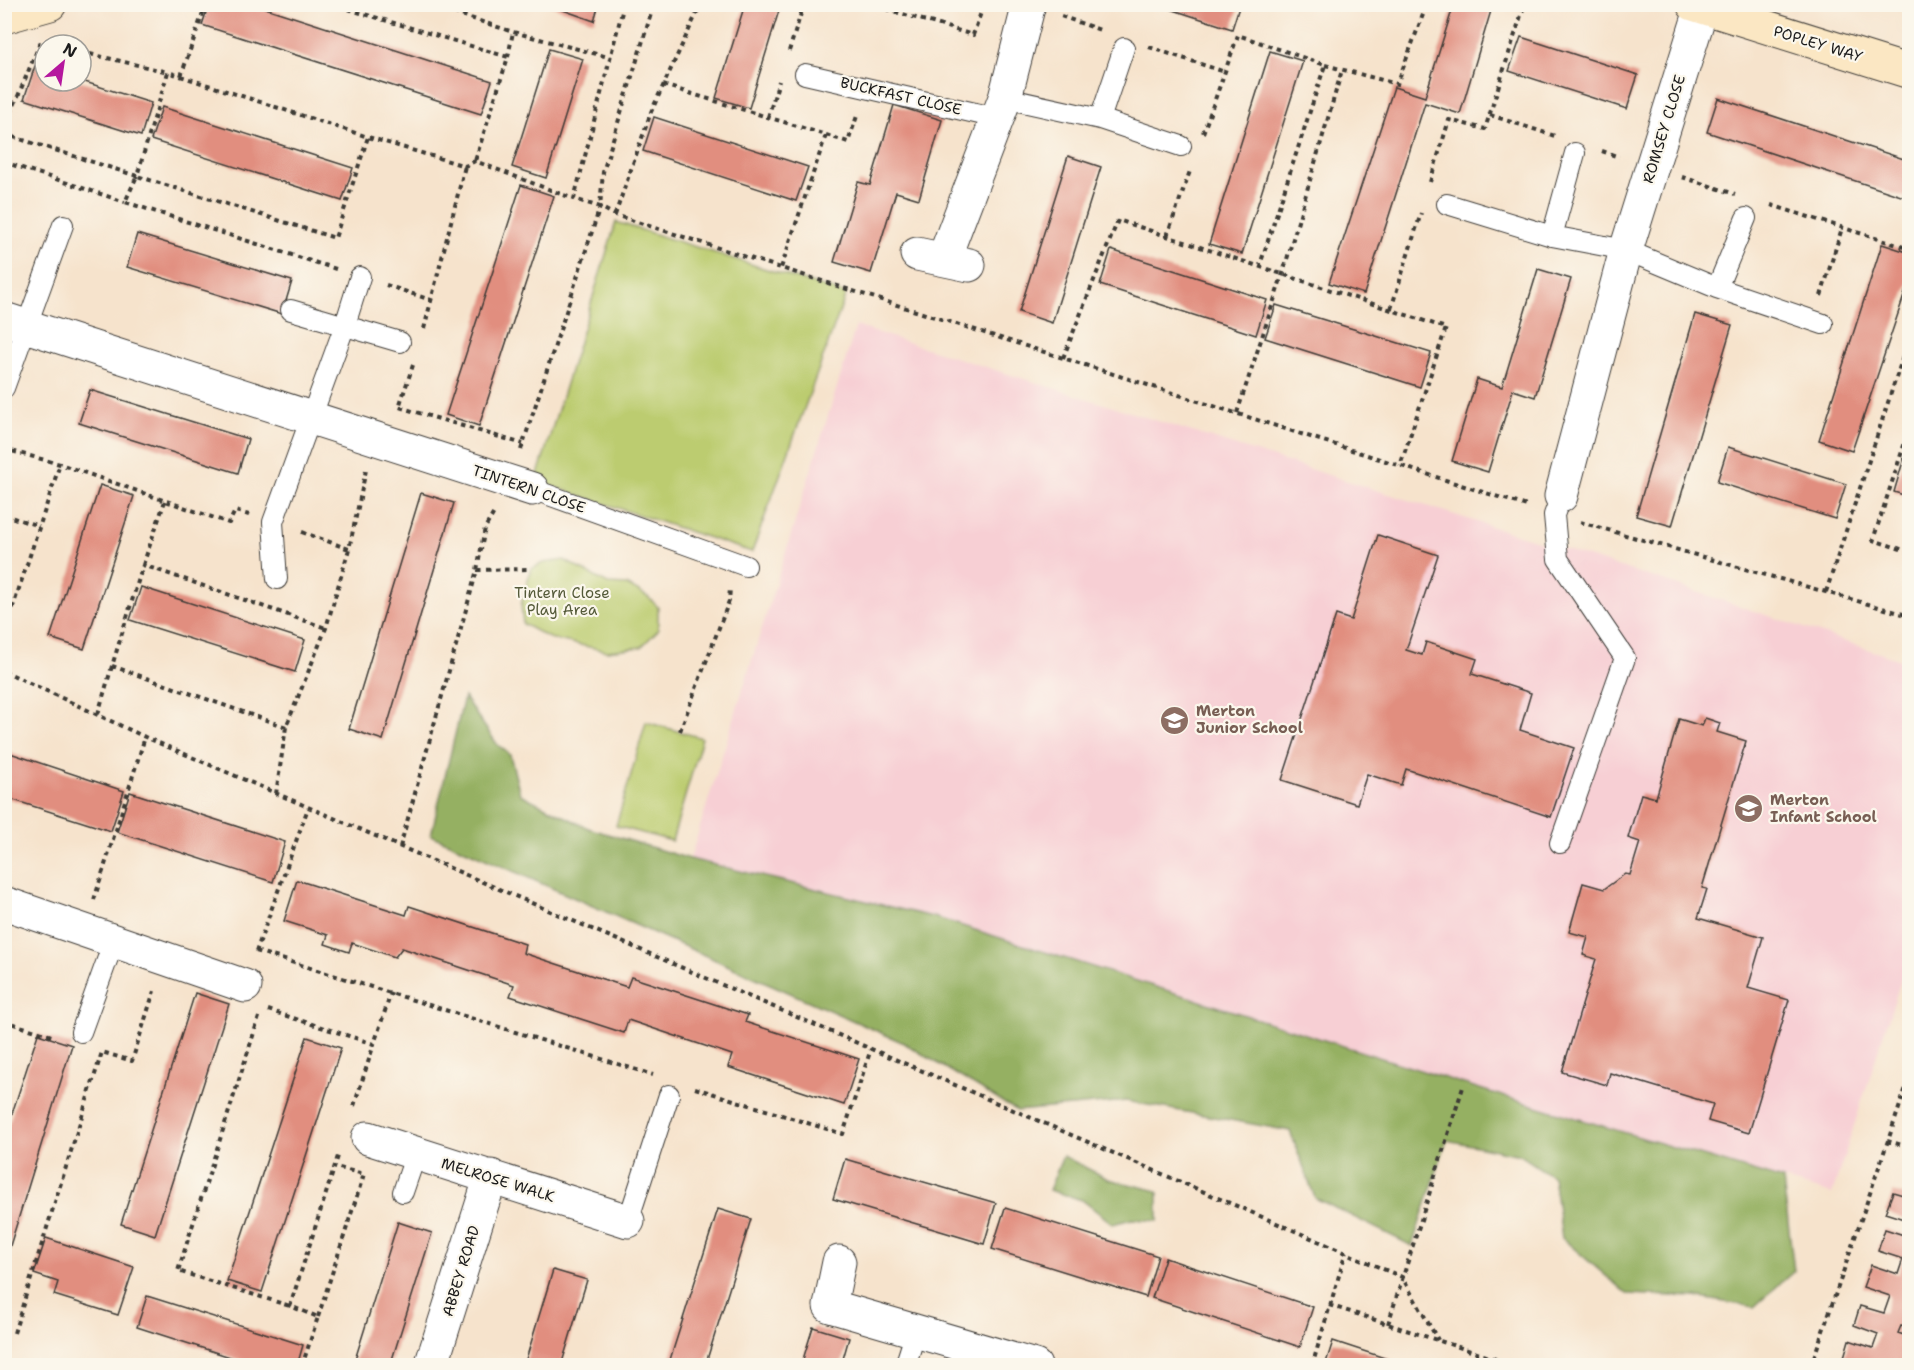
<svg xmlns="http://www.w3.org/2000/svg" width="1914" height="1370" viewBox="0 0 1914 1370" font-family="'Shantell Sans',sans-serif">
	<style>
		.built { fill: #f7cfd4 }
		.green { fill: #bccc6f; stroke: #6c7446; stroke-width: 1.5 }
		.forest { fill: #95b062; stroke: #58663f; stroke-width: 1.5 }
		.building { fill: #e18e7f }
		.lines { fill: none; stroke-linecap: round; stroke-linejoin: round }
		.lane-casing { stroke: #3d3a36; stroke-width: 22 }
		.street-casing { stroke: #3d3a36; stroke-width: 35 }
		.secondary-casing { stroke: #3d3a36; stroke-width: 35 }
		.path { stroke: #3d3a36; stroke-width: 4; stroke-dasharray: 4.5 4.5; stroke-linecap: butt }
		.lane { stroke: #fff; stroke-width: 20 }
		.street { stroke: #fff; stroke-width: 33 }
		.secondary { stroke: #fbe7c3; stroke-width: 33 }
		.labels { text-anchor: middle; stroke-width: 4.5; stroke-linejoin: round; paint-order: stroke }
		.street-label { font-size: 15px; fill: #1c1c1c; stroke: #fbf7ec }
		.park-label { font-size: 15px; fill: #545a39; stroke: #fbf7ec }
		.education-label { font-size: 15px; font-weight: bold; fill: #785e54; stroke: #fbf7ec; text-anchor: start }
	</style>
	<rect width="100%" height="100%" fill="#fbf7ec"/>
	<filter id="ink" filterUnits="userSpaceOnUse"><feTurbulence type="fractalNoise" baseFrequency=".0167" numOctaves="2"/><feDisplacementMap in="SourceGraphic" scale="12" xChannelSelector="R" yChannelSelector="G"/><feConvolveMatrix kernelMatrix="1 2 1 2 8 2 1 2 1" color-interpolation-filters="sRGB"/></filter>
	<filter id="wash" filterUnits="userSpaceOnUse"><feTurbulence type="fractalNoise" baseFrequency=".008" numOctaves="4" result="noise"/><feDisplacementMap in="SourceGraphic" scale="24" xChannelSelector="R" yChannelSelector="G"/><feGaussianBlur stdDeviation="1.35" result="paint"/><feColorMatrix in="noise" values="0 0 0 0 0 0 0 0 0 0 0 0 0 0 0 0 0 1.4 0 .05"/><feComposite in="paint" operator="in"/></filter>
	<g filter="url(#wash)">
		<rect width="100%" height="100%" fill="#f6e3cc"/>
		<path class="built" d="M856 326 1661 580 1909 663V955L1832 1194 1499 1095 937 918 690 859Z"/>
		<path class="green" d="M616 222 846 294 752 552 536 481Z
			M564 560 608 584 627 585 648 597 658 607V630L641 647 607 651 549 638 523 624 521 605 531 569 543 563Z
			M646 722 702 738 672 841 616 826Z"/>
		<path class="forest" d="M464 697 497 744 510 755 520 794 588 828 690 859 937 918 1499 1095 1783 1180 1794 1271 1754 1307 1695 1297 1627 1294 1562 1238 1553 1177 1520 1155 1447 1140 1412 1246 1315 1198 1290 1131 1126 1101 1017 1111 904 1043 431 835Z
			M1063 1156 1108 1179 1158 1191V1221L1132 1219 1113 1224 1082 1200 1049 1190Z"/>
		<g id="blocks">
			<path class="building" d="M209 4H253L492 81 481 114 202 25Z
				M546 4H599L594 21Z
				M745 4H781L749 108 716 98Z
				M1155 4H1240L1232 29Z
				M1454 4H1493L1460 114 1425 103 1364 294 1329 283 1394 87 1425 97Z
				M1521 37 1638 75 1627 109 1509 71Z
				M549 49 583 59 546 178 512 167Z
				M1270 51 1303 61 1242 254 1209 244Z
				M35 66 45 69V81H82L151 103 141 136 24 99Z
				M1718 98 1910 161V199L1707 132Z
				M894 105 942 120 919 199 896 192 871 273 834 262 858 182 870 185Z
				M162 107 353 168 342 201 151 140Z
				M654 117 808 167 796 201 643 151Z
				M1068 156 1101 167 1052 323 1019 312Z
				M521 185 554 196 479 426 446 415Z
				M137 234 292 281 282 314 127 267Z
				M1882 244 1910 253V278L1852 451 1819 440Z
				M1111 250 1267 300 1256 335 1100 285Z
				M1538 269 1571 279 1535 397 1513 390 1488 472 1452 461 1477 379 1502 387Z
				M1276 305 1431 353 1420 387 1265 338Z
				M1695 314 1732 325 1672 526 1636 516Z
				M90 390 248 439 238 473 79 423Z
				M1728 447 1846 484 1835 519 1717 482Z
				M1904 458 1910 460V497L1894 492Z
				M100 485 134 496 84 649 50 638Z
				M421 493 454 503 383 740 349 729Z
				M1378 535 1438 555 1406 650 1422 655 1426 642 1477 659 1472 674 1531 693 1520 730 1574 748 1551 817 1406 769 1401 785 1367 774 1357 804 1282 780 1336 615 1351 620Z
				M141 587 305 640 295 672 130 620Z
				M1705 718 1720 723 1717 732 1746 741 1702 888 1707 889 1698 918 1763 937 1748 988 1789 1000 1749 1133 1708 1121 1713 1104 1610 1073 1607 1085 1562 1072 1596 959 1583 955 1588 937 1569 932 1583 883 1604 889 1625 874 1630 875 1640 842 1628 838 1641 794 1656 798 1679 719 1702 726Z
				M4 751 124 791 111 831 4 797Z
				M130 792 285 842 273 882 117 832Z
				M297 880 406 915 409 906 525 944 523 953 627 987 631 977 748 1015 745 1022 859 1059 844 1105 728 1067 732 1055 628 1020 624 1033 510 996 514 985 402 948 395 957 352 943 349 952 325 944 328 935 284 921Z
				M195 993 229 1004 155 1235 121 1224Z
				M38 1034 72 1045 5 1262 4 1138Z
				M307 1037 341 1048 262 1292 227 1281Z
				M845 1159 996 1203 984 1244 833 1199Z
				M1893 1192 1910 1197V1221L1885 1213Z
				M1005 1208 1158 1256 1146 1297 992 1249Z
				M718 1209 751 1219 705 1366H668Z
				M398 1222 432 1233 390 1366H353Z
				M1885 1229 1907 1236 1910 1229V1329L1901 1326 1898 1333 1910 1337V1366L1888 1363 1887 1366H1846L1842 1364 1849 1340 1873 1348 1878 1334 1854 1325 1860 1306 1884 1313 1890 1296 1863 1287 1871 1265 1898 1274 1903 1259 1878 1251Z
				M46 1238 134 1267 118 1315 54 1295 58 1282 34 1274Z
				M1165 1258 1313 1307 1300 1347 1152 1298Z
				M553 1270 587 1280 561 1366H524Z
				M147 1296 303 1345 297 1366H258L137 1327Z
				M813 1327 849 1338 841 1366H801Z
				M1333 1341 1406 1365V1366H1325Z"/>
		</g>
	</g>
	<g filter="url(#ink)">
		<use href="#blocks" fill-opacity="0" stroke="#3d3a36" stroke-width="1.5"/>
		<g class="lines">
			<defs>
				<path id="lane" d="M805 74 997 118
					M1005 98 1100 119 1181 146
					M1100 119 1124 48
					M1447 204 1552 236 1626 250 1717 288 1823 324
					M1552 236 1575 153
					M1717 288 1746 218
					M291 310 400 342
					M4 388 63 225
					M532 489 746 566
					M277 579 273 522 345 325 360 277
					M1560 843 1625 658 1558 559 1554 515 1561 496
					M81 1032 114 941
					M403 1192 416 1154
					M628 1221 669 1095
					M905 1366 916 1332"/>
				<path id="street" d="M917 254 969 265
					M944 258 1005 98 1029 4
					M4 319 532 489
					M1561 496 1626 250 1702 7
					M4 903 245 986
					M368 1138 628 1221
					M839 1262 830 1306 1035 1366
					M431 1366 491 1176"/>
				<path id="secondary" d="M1693 4 1910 72
					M4 17 50 4"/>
			</defs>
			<use href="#lane" class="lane-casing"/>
			<use href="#street" class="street-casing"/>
			<use href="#secondary" class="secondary-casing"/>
			<path class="path" d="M331 4 508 57 475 161
				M428 4 513 32 612 58
				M624 4 574 199 600 207 615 215 1530 507
				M869 4 973 35 984 4
				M1061 16 1103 31
				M1149 47 1225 72
				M789 51 804 4
				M81 52 168 72
				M508 57 513 32
				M1325 65 1397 84 1427 4
				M181 76 206 4
				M663 85 826 135 781 268
				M1490 115 1555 136
				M768 117 779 81
				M4 130 40 43 50 45
				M1203 133 1238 35 1325 65 1260 265
				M4 134 137 176 168 72 368 137 465 166 475 161 574 199
				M826 135 848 142 858 113
				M1602 151 1619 157
				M4 162 125 202
				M1682 177 1735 194
				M1430 182 1449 120 1485 129 1524 6
				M1771 205 1910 249
				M615 215 651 112 701 4
				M1167 236 1190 171
				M336 269 125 202 137 176 335 238 368 137
				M386 285 434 301
				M1821 296 1842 228
				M1391 309 1421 213
				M424 329 465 166
				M1063 358 1118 220 1446 328 1400 466
				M413 365 399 407 523 444
				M1237 413 1283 273 1342 70
				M1910 427 1873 540 1910 552
				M4 449 60 464 229 523 235 511 249 515
				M521 450 600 207 603 172 654 4
				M4 515 39 526
				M1580 522 1910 616
				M302 532 349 549
				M143 565 165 501
				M477 570 531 569
				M1826 592 1910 335
				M4 634 60 464
				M4 671 145 737 1402 1277 1438 1340
				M98 714 112 666
				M286 727 112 666 143 565 326 628
				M680 731 729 601 730 588
				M276 794 286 727 326 628 349 549 366 470
				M400 847 477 570 485 528 495 511
				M94 900 145 737
				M256 951 653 1075
				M256 952 308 808
				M268 1010 374 1044 391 993
				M259 1017 178 1271 290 1306
				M4 1021 55 1037
				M695 1088 843 1134 871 1049
				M354 1106 374 1044
				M1887 1141 1910 1147
				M1329 1305 1517 1366
				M318 1317 364 1174 335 1167
				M1388 1324 1464 1084
				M14 1333 102 1052 132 1061 154 991
				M302 1366 318 1317 290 1306 339 1153
				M1312 1366 1346 1252
				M1811 1366 1910 1076"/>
			<use href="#lane" class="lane"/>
			<use href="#street" class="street"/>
			<use href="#secondary" class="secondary"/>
		</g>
	</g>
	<defs>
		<symbol id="school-disc" viewBox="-11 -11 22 22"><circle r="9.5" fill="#8d6e63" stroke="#fbf7ec"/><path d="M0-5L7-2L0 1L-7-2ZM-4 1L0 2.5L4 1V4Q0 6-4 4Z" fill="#fff"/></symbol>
	</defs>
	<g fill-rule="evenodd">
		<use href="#school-disc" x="1158" y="704" width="33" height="33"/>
		<use href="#school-disc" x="1732" y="792" width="33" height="33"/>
	</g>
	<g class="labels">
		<g class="street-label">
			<text transform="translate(1818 44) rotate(17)" y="5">POPLEY WAY</text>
			<text transform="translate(901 96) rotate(13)" y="5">BUCKFAST CLOSE</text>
			<text transform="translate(1664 129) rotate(-73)" y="5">ROMSEY CLOSE</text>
			<text transform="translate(529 489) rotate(19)" y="5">TINTERN CLOSE</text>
			<text transform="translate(498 1180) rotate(17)" y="5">MELROSE WALK</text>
			<text transform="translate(461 1271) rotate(-73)" y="5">ABBEY ROAD</text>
		</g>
		<g class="park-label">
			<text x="562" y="598">Tintern Close<tspan x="562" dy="17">Play Area</tspan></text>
		</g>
		<g class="education-label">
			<text x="1196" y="716">Merton<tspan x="1196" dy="17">Junior School</tspan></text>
			<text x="1770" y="805">Merton<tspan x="1770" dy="17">Infant School</tspan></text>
		</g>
	</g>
	<rect width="1914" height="1370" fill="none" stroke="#fbf7ec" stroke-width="24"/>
	<g transform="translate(63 63) rotate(29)"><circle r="28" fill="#fbf7ec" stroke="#a29f99" stroke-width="1.5"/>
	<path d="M0-4.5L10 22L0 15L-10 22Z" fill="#b5179e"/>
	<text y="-9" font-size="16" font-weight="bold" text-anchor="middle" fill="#1c1c1c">N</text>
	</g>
</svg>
